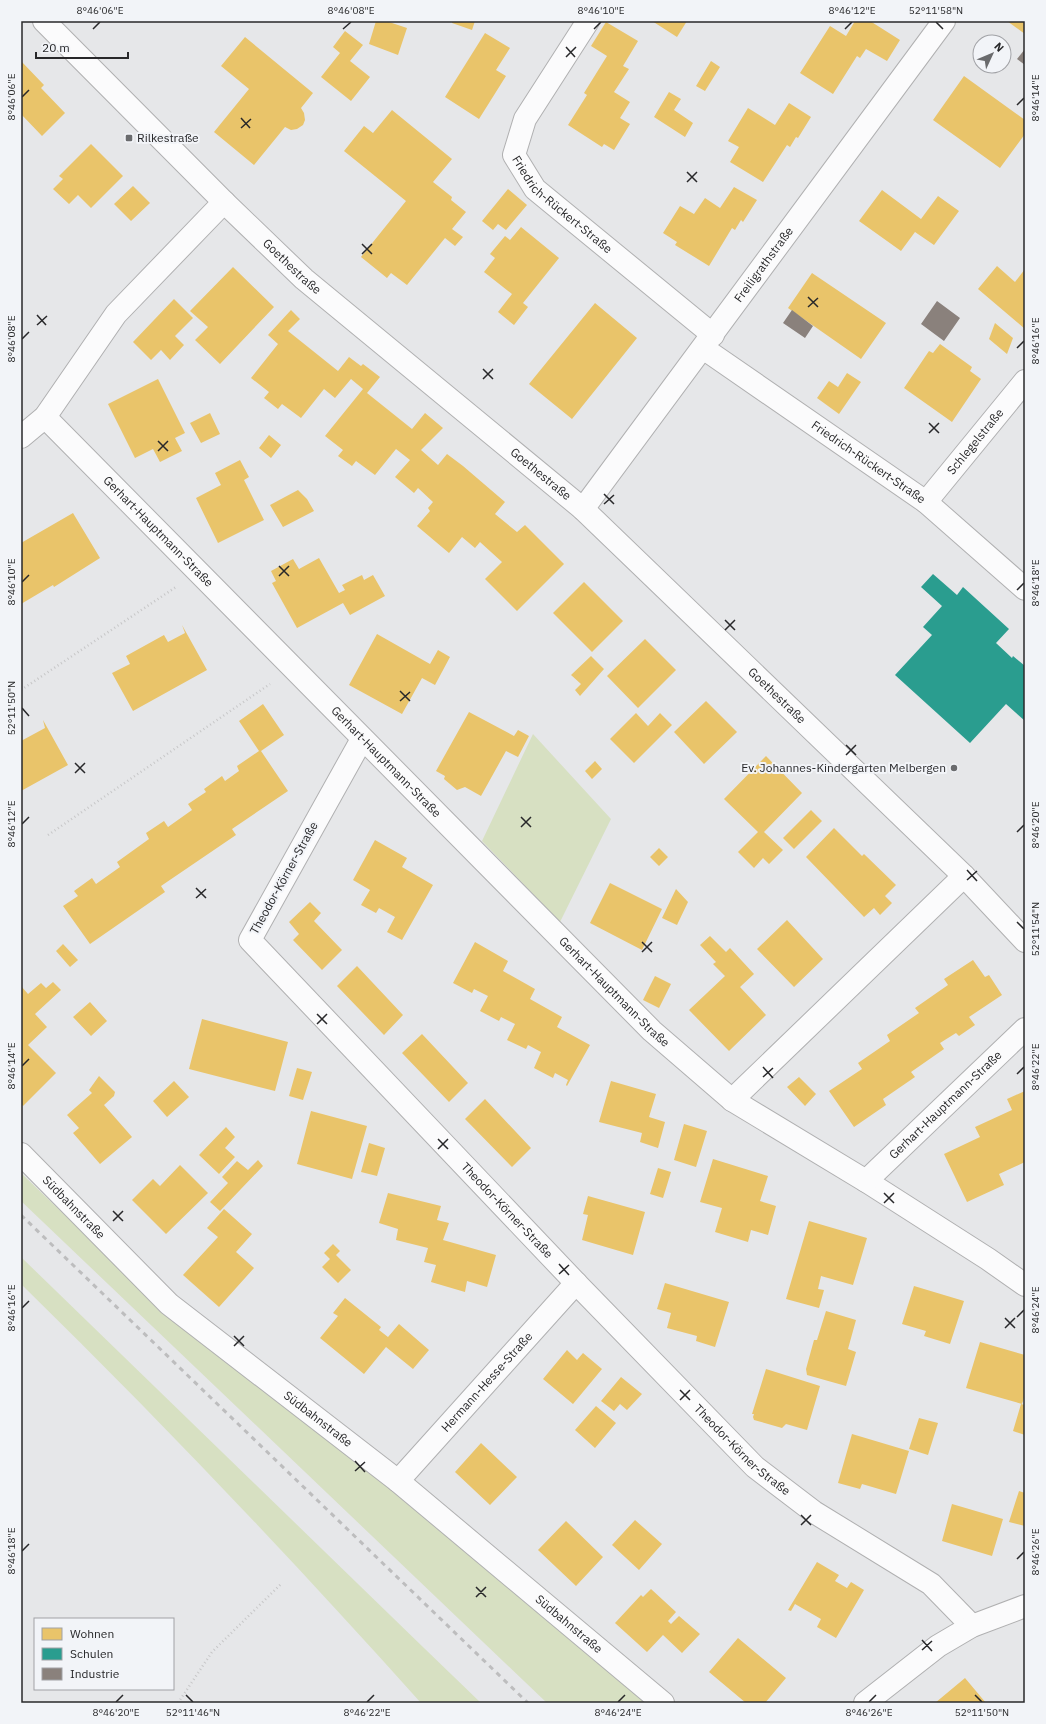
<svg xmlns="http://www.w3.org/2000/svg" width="1046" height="1724" viewBox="0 0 1046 1724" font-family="'IBM Plex Sans',sans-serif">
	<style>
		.green { fill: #d7e0c2 }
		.homes { fill: #e9c46a }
		.schools { fill: #2a9d8f }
		.industry { fill: #8a817c }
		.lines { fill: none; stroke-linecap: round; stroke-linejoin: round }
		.minor-casing { stroke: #b0b0b1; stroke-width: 24 }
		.path { stroke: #c6c6c7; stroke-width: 2.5; stroke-dasharray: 1 3; stroke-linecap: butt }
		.minor { stroke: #fbfbfc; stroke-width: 22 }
		.rail { stroke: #bdbdbe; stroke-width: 3; stroke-dasharray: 5 5; stroke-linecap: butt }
		.ticks { fill: none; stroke: #28282a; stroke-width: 1.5 }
		.poi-dot { fill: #6a6b6d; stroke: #f2f4f8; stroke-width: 1.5 }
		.labels { text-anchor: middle; stroke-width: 4; stroke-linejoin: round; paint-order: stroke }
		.poi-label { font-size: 12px; fill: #28282a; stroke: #f2f4f8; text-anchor: start }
		.street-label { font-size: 12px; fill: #28282a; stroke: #f2f4f8 }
		.neatline { fill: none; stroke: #28282a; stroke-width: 1.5 }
		.ticks-label { font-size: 10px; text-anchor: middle; fill: #28282a }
	</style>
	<rect width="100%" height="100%" fill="#e6e7e9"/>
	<path class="green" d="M533 734 611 819 560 922 482 841Z
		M21 1173 176 1322 410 1502 649 1703H547L21 1201Z
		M21 1257 424 1648 481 1703H421C292 1559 159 1419 21 1284Z"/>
	<path class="homes" d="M376 21H386L407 28 398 55 369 44Z
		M452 21H475L472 30 452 23Z
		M652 21H687L677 37Z
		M855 21H870L900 40 887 61 866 49 860 58 857 56 833 94 800 73 830 26 846 36Z
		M1007 21H1025V34Z
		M606 22 638 41 623 66 629 69 614 92 630 102 620 118 630 124 614 150 604 144 602 147 568 125 587 95 584 93 607 56 591 46Z
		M345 31 363 45 350 61 370 77 351 101 321 77 340 53 333 47Z
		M485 33 510 48 496 70 506 76 479 119 445 97Z
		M245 37 313 93 301 108 304 113 305 120 303 125 297 129 291 130 285 127 254 165 214 132 249 89 221 66Z
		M21 61 44 85 41 88 65 113 42 136 21 114Z
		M711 61 720 67 705 91 696 86Z
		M964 76 1025 120V134L1000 168 933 120Z
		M669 92 681 99 674 110 693 123 685 137 654 117Z
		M789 103 811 117 798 138 796 137 790 147 787 145 763 182 730 162 739 147 728 141 748 108 775 125Z
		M392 110 452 159 433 182 452 197 451 200 466 212 452 229 463 237 455 246 445 238 407 285 391 273 387 278 361 257 406 201 344 151 364 126 373 133Z
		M91 144 123 176 91 208 78 195 69 204 53 189 63 179 59 176Z
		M133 186 150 203 131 221 114 204Z
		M734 187 757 200 743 222 741 220 735 230 732 228 709 266 675 245 677 242 663 233 680 206 694 214 705 198 720 208Z
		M508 189 527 205 506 230 498 224 493 230 482 221Z
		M882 190 921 219 938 196 959 211 934 245 915 232 901 251 859 221Z
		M521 227 559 258 523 303 528 307 514 325 498 312 512 294 484 272 495 258 490 254 505 236 510 240Z
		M997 266 1015 282 1025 269V329L978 289Z
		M233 267 274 307 220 364 195 340 208 327 190 311Z
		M812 273 886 323 861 359 788 308Z
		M174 299 193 318 175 336 184 345 170 360 161 350 151 360 133 342Z
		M595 303 637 338 572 419 529 384Z
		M291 310 300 319 288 331 338 371 349 357 361 366 363 364 380 377 367 393 412 429 425 413 443 428 421 450 438 465 447 454 463 466 505 502 495 514 517 532 525 525 564 564 517 611 485 579 502 562 480 542 475 548 462 537 449 553 417 526 430 511 428 508 433 502 418 488 414 493 395 477 410 460 396 449 375 475 356 461 352 466 338 456 343 450 325 436 363 389 351 379 335 398 324 389 301 418 282 404 278 409 264 398 269 392 251 378 278 344 268 335Z
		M995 323 1013 338 1007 354 989 339Z
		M940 344 972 367 970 371 981 379 952 422 904 388 929 351 933 353Z
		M847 373 861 382 839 414 817 398 829 381 838 387Z
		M158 379 185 433 175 438 182 451 160 462 153 449 135 458 108 404Z
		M210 413 220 434 201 443 190 423Z
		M269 435 281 445 271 458 259 448Z
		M240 460 249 477 244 480 264 520 218 543 196 498 221 485 215 473Z
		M298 490 307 499 314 511 283 527 270 505Z
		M73 513 100 558 54 587 53 585 21 604V543Z
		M319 558 339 593 345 590 342 585 362 575 364 580 373 575 385 596 350 615 343 603 297 628 272 583 276 581 271 571 293 559 299 569Z
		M584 582 623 621 592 652 553 613Z
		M182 625 207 670 133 711 112 673 130 664 126 656 164 635 168 642 185 633Z
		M377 634 430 664 438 650 450 657 435 685 422 678 402 714 349 685Z
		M645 639 676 670 638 708 607 676Z
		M591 656 604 669 580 696 575 690 581 684 571 675Z
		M706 701 737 732 704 764 674 732Z
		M263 704 284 735 261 751 288 791 232 829 236 835 161 886 165 892 90 944 63 906 78 896 74 891 92 878 96 884 120 867 117 862 149 839 146 833 164 821 168 827 192 810 188 804 206 792 204 789 222 776 225 781 239 771 237 766 259 751 239 721Z
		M469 712 514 736 518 730 529 736 518 757 506 751 481 796 465 787 457 790 444 779 445 776 436 771Z
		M636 713 648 726 660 713 672 725 634 763 610 739Z
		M43 720 68 765 21 791V741L45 728Z
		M766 756 802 793 764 832 783 850 769 864 763 858 754 868 738 852 758 832 724 799Z
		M595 761 602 769 592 779 585 771Z
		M811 810 822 821 794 849 783 838Z
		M834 828 862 856 864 854 896 885 885 896 892 903 880 915 874 908 864 917 806 857Z
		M375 840 407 858 402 867 433 885 402 940 387 932 395 917 379 908 376 913 361 905 370 890 353 880Z
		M659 848 668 857 659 866 650 857Z
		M610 883 662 909 642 950 590 923Z
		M676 889 688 902 677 925 662 918Z
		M310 902 321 913 314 921 342 950 322 970 293 940 299 934 289 922Z
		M787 920 823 959 794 987 757 949Z
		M710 936 726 952 730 948 754 974 740 987 766 1015 729 1051 689 1010 725 976 713 964 716 962 700 945Z
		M475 942 508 961 503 971 535 989 530 999 562 1017 557 1027 590 1045 567 1086 566 1085 568 1080 555 1073 553 1078 534 1068 541 1052 528 1045 526 1049 507 1040 515 1024 501 1017 499 1021 480 1011 488 996 474 989 472 993 453 983Z
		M63 944 78 960 70 967 56 951Z
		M973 960 985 977 989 975 1002 995 969 1017 975 1025 959 1036 956 1033 940 1043 944 1049 911 1072 915 1077 883 1099 886 1105 854 1127 829 1091 862 1069 858 1063 890 1041 887 1035 919 1013 915 1008 948 985 944 979Z
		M357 966 403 1015 384 1035 337 986Z
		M655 976 671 984 659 1008 643 1000Z
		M53 982 61 990 35 1014 47 1027 28 1045 56 1073 23 1106 21 1104V986L28 994 41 983 46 988Z
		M90 1002 107 1021 91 1036 73 1017Z
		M202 1019 288 1042 275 1091 189 1069Z
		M422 1034 468 1083 449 1102 402 1053Z
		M297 1068 312 1072 303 1100 289 1096Z
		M99 1076 115 1092 114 1096 104 1105 132 1137 100 1164 73 1133 79 1128 67 1115 92 1093 89 1090Z
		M799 1077 816 1094 805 1106 787 1087Z
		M174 1081 189 1097 167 1117 153 1101Z
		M611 1081 656 1094 649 1117 665 1122 658 1148 640 1142 642 1133 599 1122Z
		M1025 1091V1162L999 1174 1004 1185 967 1202 944 1154 980 1137 975 1127 1012 1110 1007 1099Z
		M485 1099 531 1148 512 1167 465 1119Z
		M311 1111 367 1126 352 1179 297 1164Z
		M684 1124 707 1131 696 1167 674 1160Z
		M226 1127 235 1137 225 1148 235 1157 219 1174 199 1155Z
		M369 1143 385 1148 377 1176 361 1172Z
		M713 1159 768 1176 760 1201 776 1206 768 1235 751 1230 748 1242 715 1232 722 1208 700 1202Z
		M258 1160 263 1166 220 1211 210 1202 228 1183 222 1177 237 1161 248 1170Z
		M180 1165 208 1193 166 1234 132 1200 153 1179 160 1186Z
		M658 1168 671 1172 663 1198 650 1194Z
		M388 1193 441 1206 437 1220 449 1223 443 1240 496 1255 487 1287 467 1281 465 1292 431 1282 436 1265 424 1262 428 1248 396 1240 398 1229 379 1223Z
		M588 1196 645 1212 633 1255 582 1240 588 1215 583 1214Z
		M224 1209 252 1234 236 1252 254 1268 219 1307 183 1275 218 1237 207 1228Z
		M809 1221 867 1238 853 1285 821 1276 818 1289 824 1290 819 1308 786 1299Z
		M333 1244 340 1251 336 1255 351 1270 338 1283 322 1267 330 1259 324 1253Z
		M665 1283 729 1302 715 1347 696 1341 697 1336 667 1328 671 1313 657 1309Z
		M914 1286 964 1301 950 1344 924 1336 926 1331 902 1324Z
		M345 1298 381 1327 379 1330 388 1337 399 1324 429 1350 413 1369 386 1347 364 1374 320 1338 338 1316 333 1313Z
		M826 1311 856 1320 848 1349 856 1352 846 1386 807 1375 806 1369 814 1340H817Z
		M980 1342 1025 1355V1395L1022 1404 966 1388Z
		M567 1350 577 1360 583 1353 602 1369 573 1404 543 1379Z
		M766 1369 820 1386 807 1430 786 1424 782 1428 754 1420 753 1417 754 1414H752Z
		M621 1377 642 1394 627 1410 620 1404 614 1411 601 1401Z
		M1021 1404 1025 1405V1435L1013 1431Z
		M596 1406 616 1423 595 1448 575 1430Z
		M919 1418 938 1423 928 1455 909 1449Z
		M852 1434 909 1451 896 1494 862 1484 860 1489 838 1483Z
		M481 1443 517 1477 490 1505 455 1472Z
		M1019 1491 1025 1493V1526L1009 1522Z
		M952 1504 1003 1519 992 1556 942 1541Z
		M635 1520 662 1544 639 1570 612 1545Z
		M566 1521 603 1557 576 1586 538 1550Z
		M817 1562 839 1575 835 1581 847 1588 851 1582 864 1590 836 1638 817 1627 821 1619 795 1604 791 1611 788 1610Z
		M651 1589 676 1612 668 1621 671 1624 679 1616 700 1634 682 1653 663 1635 647 1652 615 1623 641 1595 643 1597Z
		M738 1638 786 1678 765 1703H746L709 1672Z
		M965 1678 986 1703H935Z"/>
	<path class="schools" d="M933 574 957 595 963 587 1009 629 996 643 1012 658 1013 656 1025 666V721L1006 704 970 743 895 675 932 635 923 627 942 606 921 587Z"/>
	<path class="industry" d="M1025 49V65L1017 59Z
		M937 301 960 318 944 341 921 324Z
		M792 310 813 326 805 338 783 323Z"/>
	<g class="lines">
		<defs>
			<g id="minor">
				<path id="s1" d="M44 21 224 202 304 279 583 509 964 876 1025 941"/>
				<path id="s2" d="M588 21 525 119 514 155 535 189 713 335"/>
				<path id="s3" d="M703 348 926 502 1025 589"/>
				<path id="s4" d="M45 417 652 1031 732 1100 866 1181 988 1259 1025 1285"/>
				<path d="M21 437 45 417 116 314 224 202"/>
				<path id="s5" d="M926 502 1025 381"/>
				<path id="s6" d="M583 509 944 21"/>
				<path id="s7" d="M362 739 250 940 576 1283 755 1467 814 1512 931 1584 972 1626"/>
				<path d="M732 1100 964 876"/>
				<path id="s8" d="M21 1154 169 1304 398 1481 663 1703"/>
				<path id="s9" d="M866 1181 1025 1029"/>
				<path id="s10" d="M398 1481 576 1283"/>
				<path d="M865 1703 938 1646 972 1626 1025 1606"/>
			</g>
		</defs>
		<use href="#minor" class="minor-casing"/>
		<path class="path" d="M21 690 176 587
			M48 835 270 684
			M178 1703 212 1652 282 1583"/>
		<use href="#minor" class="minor"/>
		<path class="rail" d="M21 1215 528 1703"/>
	</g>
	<path class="ticks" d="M936 22 943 29M93 29 100 22M343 29 351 22M594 29 601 22M845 29 852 22M566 47 575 57M566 57 576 47M22 97 29 90M1017 105 1024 98M241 118 250 128M241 128 251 119M687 172 697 182M687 182 697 172M362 244 372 254M362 254 372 244M808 297 818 307M808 307 818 298M37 315 46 325M37 325 47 316M22 339 29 332M1017 348 1024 341M483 369 493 379M483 379 493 369M929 423 939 433M929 433 939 423M158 441 168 451M158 451 168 441M604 494 614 504M604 504 614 495M279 566 289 576M279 576 289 566M22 582 29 575M1017 590 1024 583M725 620 735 630M725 630 735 620M400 691 410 701M400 701 410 692M22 708 29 716M846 745 856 755M846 755 856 745M75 763 85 773M75 773 85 763M521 817 531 827M22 824 29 817M521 827 531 817M1017 832 1024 825M967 870 977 881M967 880 977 871M196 888 206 898M196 898 206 889M1017 922 1024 929M642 942 652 952M642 952 652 942M317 1014 327 1024M317 1024 327 1014M22 1066 29 1059M763 1067 773 1078M1017 1074 1024 1067M763 1077 773 1068M438 1139 448 1149M438 1149 448 1139M884 1193 894 1203M884 1203 894 1193M113 1211 123 1221M113 1221 123 1211M559 1264 569 1275M559 1274 569 1265M22 1308 29 1301M1017 1317 1024 1310M1005 1318 1015 1328M1005 1328 1015 1318M234 1336 244 1346M234 1346 244 1336M680 1390 690 1400M680 1400 690 1390M355 1461 365 1472M355 1471 365 1462M801 1515 811 1525M801 1525 811 1515M22 1551 29 1544M1017 1559 1024 1552M476 1587 486 1597M476 1597 486 1587M922 1640 932 1651M922 1650 932 1641M186 1695 193 1702M975 1695 982 1702M116 1702 123 1695M367 1702 374 1695M618 1702 625 1695M869 1702 876 1695"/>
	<g class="poi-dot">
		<rect x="125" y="134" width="8" height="8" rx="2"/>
		<circle cx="954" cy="768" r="4"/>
	</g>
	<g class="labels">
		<g class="poi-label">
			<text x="137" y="142">Rilkestraße</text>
			<text x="946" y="772" text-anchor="end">Ev. Johannes-Kindergarten Melbergen</text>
		</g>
		<g class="street-label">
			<text dy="4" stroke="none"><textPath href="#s2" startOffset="224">Friedrich-Rückert-Straße</textPath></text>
			<text dy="4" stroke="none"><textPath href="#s6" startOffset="304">Freiligrathstraße</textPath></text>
			<text dy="4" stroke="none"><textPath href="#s1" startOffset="349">Goethestraße</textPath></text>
			<text dy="4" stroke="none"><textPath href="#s5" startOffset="78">Schlegelstraße</textPath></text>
			<text dy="4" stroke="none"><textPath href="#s3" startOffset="201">Friedrich-Rückert-Straße</textPath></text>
			<text dy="4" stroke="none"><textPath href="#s1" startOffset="673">Goethestraße</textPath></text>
			<text dy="4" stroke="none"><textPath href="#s4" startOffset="161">Gerhart-Hauptmann-Straße</textPath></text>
			<text dy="4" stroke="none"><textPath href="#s1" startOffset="997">Goethestraße</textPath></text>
			<text dy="4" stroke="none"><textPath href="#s4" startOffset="485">Gerhart-Hauptmann-Straße</textPath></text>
			<text transform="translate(284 878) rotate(-61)" y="4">Theodor-Körner-Straße</text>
			<text dy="4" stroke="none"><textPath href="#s4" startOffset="809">Gerhart-Hauptmann-Straße</textPath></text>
			<text dy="4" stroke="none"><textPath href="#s9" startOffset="110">Gerhart-Hauptmann-Straße</textPath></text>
			<text dy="4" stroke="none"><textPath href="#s8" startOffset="75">Südbahnstraße</textPath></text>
			<text dy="4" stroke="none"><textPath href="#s7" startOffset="603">Theodor-Körner-Straße</textPath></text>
			<text dy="4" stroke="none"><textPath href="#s10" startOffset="133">Hermann-Hesse-Straße</textPath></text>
			<text dy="4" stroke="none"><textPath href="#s8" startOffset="399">Südbahnstraße</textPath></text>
			<text dy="4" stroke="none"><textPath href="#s7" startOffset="939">Theodor-Körner-Straße</textPath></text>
			<text dy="4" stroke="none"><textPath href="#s8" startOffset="723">Südbahnstraße</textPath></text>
		</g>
	</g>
	<rect width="1046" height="1724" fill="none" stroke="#f2f4f8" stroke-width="44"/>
	<rect x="34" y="1618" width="140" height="72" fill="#f2f4f8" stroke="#a1a2a6"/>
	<rect x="42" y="1628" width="20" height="12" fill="#e9c46a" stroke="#a1a2a6"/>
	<text x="70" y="1638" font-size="12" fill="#28282a">Wohnen</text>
	<rect x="42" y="1648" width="20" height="12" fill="#2a9d8f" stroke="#a1a2a6"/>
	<text x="70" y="1658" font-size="12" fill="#28282a">Schulen</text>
	<rect x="42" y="1668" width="20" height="12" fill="#8a817c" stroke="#a1a2a6"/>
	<text x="70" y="1678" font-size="12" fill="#28282a">Industrie</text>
	<g transform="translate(992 54) rotate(46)"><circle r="19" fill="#f2f4f8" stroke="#a1a2a6"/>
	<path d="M0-3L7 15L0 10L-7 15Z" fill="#6a6b6d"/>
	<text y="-6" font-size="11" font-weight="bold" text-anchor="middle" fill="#28282a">N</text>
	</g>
	<path d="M36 52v6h92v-6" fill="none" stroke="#28282a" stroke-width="2"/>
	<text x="42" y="52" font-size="12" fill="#28282a" stroke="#f2f4f8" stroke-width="3" paint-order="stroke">20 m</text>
	<rect x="22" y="22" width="1002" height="1680" class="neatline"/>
	<g class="ticks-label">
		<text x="100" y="14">8°46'06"E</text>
		<text x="351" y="14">8°46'08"E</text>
		<text x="601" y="14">8°46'10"E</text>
		<text x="852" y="14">8°46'12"E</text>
		<text x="936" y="14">52°11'58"N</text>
		<text transform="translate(11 97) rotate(-90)" y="4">8°46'06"E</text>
		<text transform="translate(1035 98) rotate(-90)" y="4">8°46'14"E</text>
		<text transform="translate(11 339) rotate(-90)" y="4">8°46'08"E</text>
		<text transform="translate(1035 341) rotate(-90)" y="4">8°46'16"E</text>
		<text transform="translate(11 582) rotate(-90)" y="4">8°46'10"E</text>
		<text transform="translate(1035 583) rotate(-90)" y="4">8°46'18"E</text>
		<text transform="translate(11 708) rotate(-90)" y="4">52°11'50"N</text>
		<text transform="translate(11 824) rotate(-90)" y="4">8°46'12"E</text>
		<text transform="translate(1035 825) rotate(-90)" y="4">8°46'20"E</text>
		<text transform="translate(1035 929) rotate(-90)" y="4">52°11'54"N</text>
		<text transform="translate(11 1066) rotate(-90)" y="4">8°46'14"E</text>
		<text transform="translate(1035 1067) rotate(-90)" y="4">8°46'22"E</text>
		<text transform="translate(11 1308) rotate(-90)" y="4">8°46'16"E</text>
		<text transform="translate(1035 1310) rotate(-90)" y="4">8°46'24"E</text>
		<text transform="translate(11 1551) rotate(-90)" y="4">8°46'18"E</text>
		<text transform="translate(1035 1552) rotate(-90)" y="4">8°46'26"E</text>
		<text x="116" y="1716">8°46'20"E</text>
		<text x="193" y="1716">52°11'46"N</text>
		<text x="367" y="1716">8°46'22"E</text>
		<text x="618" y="1716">8°46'24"E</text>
		<text x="869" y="1716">8°46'26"E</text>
		<text x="982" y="1716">52°11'50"N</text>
	</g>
</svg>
